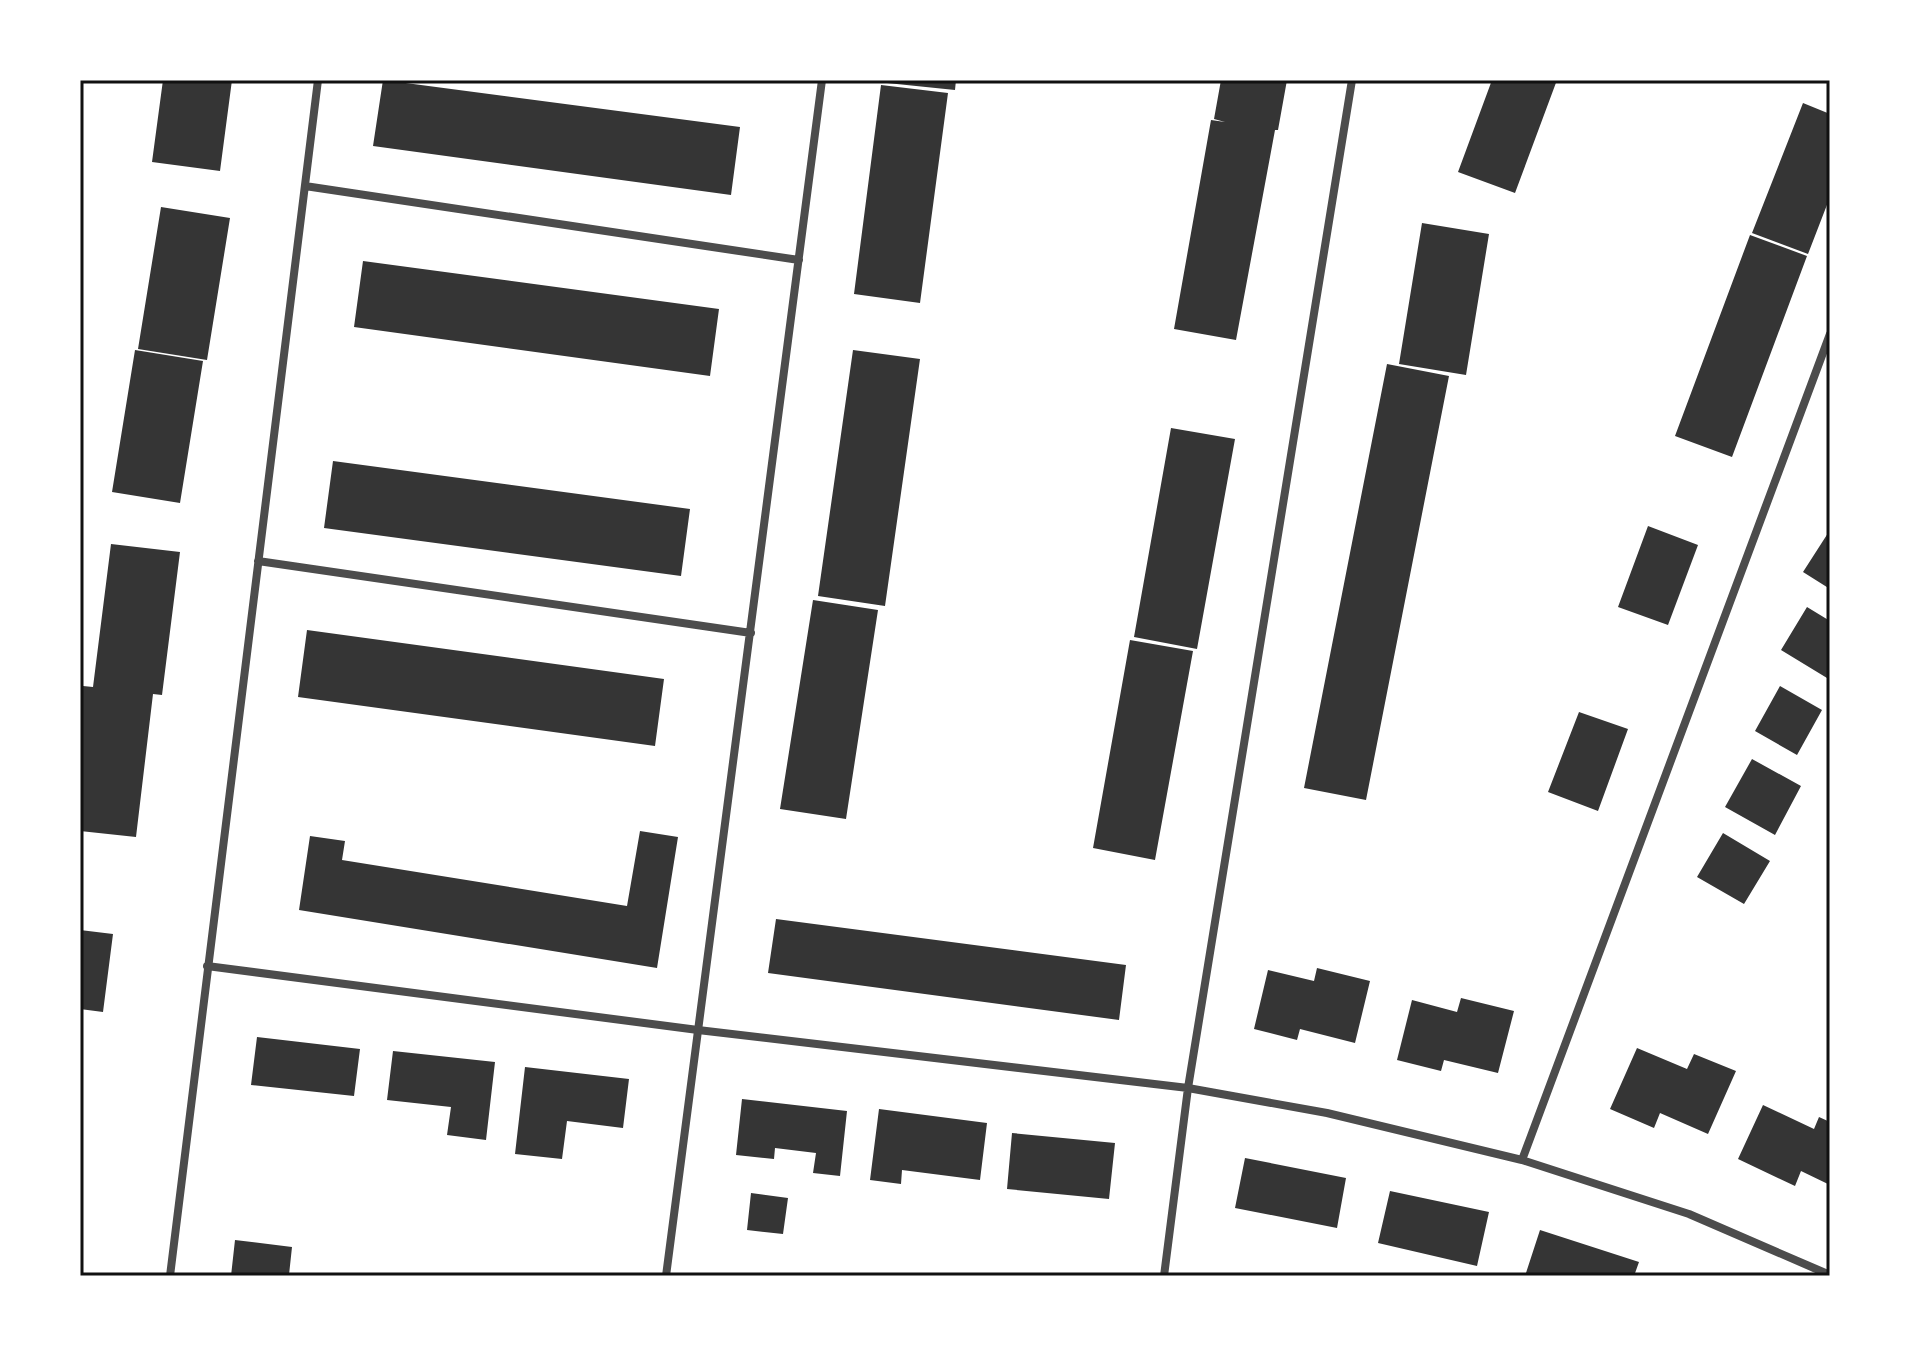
<svg xmlns="http://www.w3.org/2000/svg" width="1910" height="1356" viewBox="0 0 1910 1356" font-family="'Roboto Condensed',sans-serif">
	<style>
		.building { fill: #353535 }
		.lines { fill: none; stroke-linecap: round; stroke-linejoin: round }
		.minor { stroke: #4c4c4c; stroke-width: 8 }
		.neatline { fill: none; stroke: #111; stroke-width: 3 }
	</style>
	<rect width="100%" height="100%" fill="#fff"/>
	<path class="building" d="M163 80H232L220 171 152 162Z
		M383 80 740 127 731 195 373 146Z
		M887 80H956L955 90 887 83Z
		M1221 80H1287L1278 130H1275L1236 340 1174 329 1211 120 1225 122 1214 119Z
		M1492 80H1557L1515 193 1458 172Z
		M881 85 948 93 920 303 854 294Z
		M1803 103 1830 114V197L1808 254 1752 233Z
		M161 207 230 218 207 360 138 349Z
		M1422 223 1489 234 1466 375 1399 364Z
		M1750 235 1807 256 1732 457 1675 436Z
		M363 261 719 309 710 376 354 327Z
		M135 350 203 361 180 503 112 492Z
		M853 350 920 359 885 606 818 596Z
		M1387 364 1449 376 1366 800 1304 788Z
		M1171 428 1235 439 1197 649 1134 637Z
		M333 461 690 509 681 576 324 528Z
		M1648 526 1698 545 1668 625 1618 607Z
		M1830 530V589L1803 572Z
		M111 544 180 552 162 695 153 694 136 837 80 831V714L83 686 93 687Z
		M813 600 878 610 846 819 780 809Z
		M1807 607 1830 621V673L1827 678 1781 650Z
		M307 630 664 679 655 746 298 697Z
		M1130 640 1193 651 1155 860 1093 848Z
		M1780 686 1822 710 1797 755 1755 731Z
		M1579 712 1628 729 1598 811 1548 792Z
		M1752 759 1801 786 1775 835 1725 807Z
		M640 831 678 837 657 968 299 910 310 836 345 841 342 860 627 906Z
		M1723 833 1770 861 1744 904 1697 877Z
		M776 919 1126 965 1119 1020 768 973Z
		M80 930 113 934 103 1012 80 1009Z
		M1317 968 1370 981 1355 1043 1300 1029 1297 1040 1254 1029 1268 970 1314 981Z
		M1461 998 1514 1011 1498 1073 1444 1060 1441 1071 1397 1060 1412 1000 1457 1012Z
		M257 1037 360 1049 354 1096 251 1085Z
		M1637 1048 1687 1069 1694 1054 1736 1071 1708 1134 1660 1113 1654 1128 1610 1109Z
		M393 1051 495 1062 486 1140 447 1135 451 1107 387 1100Z
		M525 1067 629 1079 623 1128 567 1121 562 1159 515 1154Z
		M742 1099 847 1111 840 1176 813 1173 816 1153 775 1148 774 1159 736 1155Z
		M1763 1105 1814 1129 1819 1117 1830 1122V1185L1801 1171 1795 1186 1738 1159Z
		M879 1109 987 1123 980 1180 902 1170 901 1184 870 1180Z
		M1012 1133 1115 1143 1109 1199 1007 1189Z
		M1245 1158 1346 1178 1337 1228 1235 1208Z
		M1390 1191 1489 1212 1477 1266 1378 1243Z
		M751 1193 788 1198 783 1234 747 1230Z
		M1540 1230 1639 1262 1634 1276H1525Z
		M235 1240 292 1247 289 1275 231 1276Z"/>
	<g class="lines">
		<path class="minor" d="M305 186 799 260
			M258 561 751 633
			M207 966 698 1030 1188 1088 1327 1113 1522 1160 1689 1214 1830 1275
			M1522 1160 1830 334
			M170 1276 318 80
			M666 1276 822 80
			M1164 1276 1188 1088 1352 80"/>
	</g>
	<rect width="1910" height="1356" fill="none" stroke="#ffffff" stroke-width="164"/>
	<rect x="82" y="82" width="1746" height="1192" class="neatline"/>
</svg>
